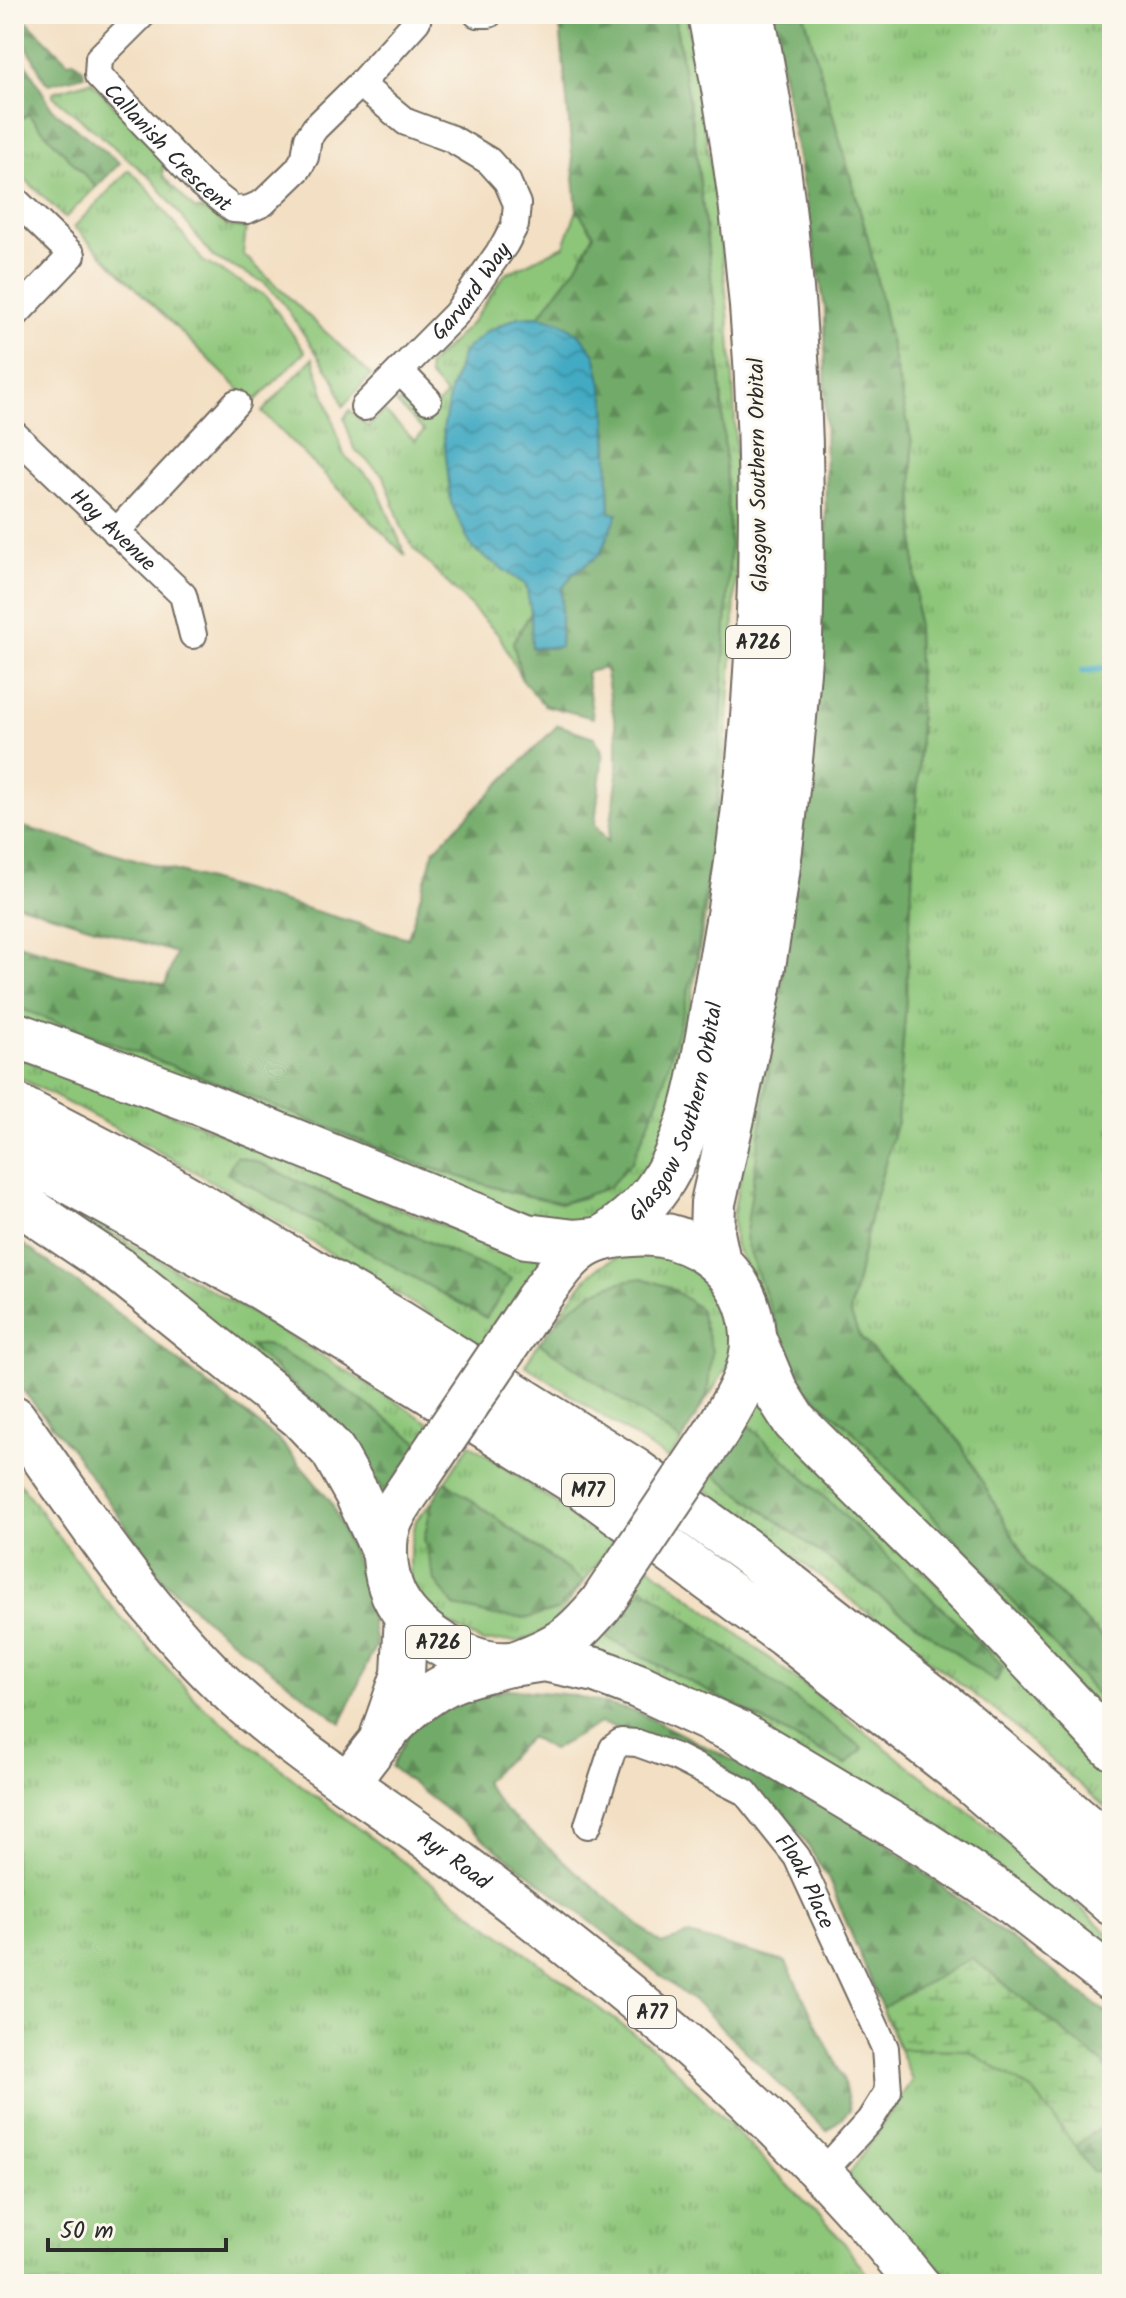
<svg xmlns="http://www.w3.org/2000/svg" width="1126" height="2298" viewBox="0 0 1126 2298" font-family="Kalam,sans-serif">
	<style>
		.grass { fill: url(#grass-tufts); stroke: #5c7852; stroke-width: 2; fill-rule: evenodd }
		.forest { fill: url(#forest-firs); stroke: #4e6b4a; stroke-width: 2 }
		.wetland { fill: url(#wetland-marsh); stroke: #5c7852; stroke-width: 2 }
		.water { fill: url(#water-waves); stroke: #376a77; stroke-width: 2 }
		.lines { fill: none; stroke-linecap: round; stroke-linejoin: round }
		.stream { stroke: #43aac3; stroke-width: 7 }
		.minor-casing { stroke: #716a60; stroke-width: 30 }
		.primary-casing { stroke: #716a60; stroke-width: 46 }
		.trunk-casing { stroke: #716a60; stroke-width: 48 }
		.motorway-casing { stroke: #716a60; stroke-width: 48 }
		.minor { stroke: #fff; stroke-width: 26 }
		.primary { stroke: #fff; stroke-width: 42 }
		.trunk { stroke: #fff; stroke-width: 44 }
		.motorway { stroke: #fff; stroke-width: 44 }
		.trunk-bridge-casing { stroke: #716a60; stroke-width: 48; stroke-linecap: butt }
		.trunk-bridge { stroke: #fff; stroke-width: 44 }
		.labels { text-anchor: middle; stroke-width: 6; stroke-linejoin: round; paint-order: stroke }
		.shield { fill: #fbf7ec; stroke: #696865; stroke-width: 2 }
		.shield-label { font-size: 20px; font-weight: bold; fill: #2b2b2b }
		.street-label { font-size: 22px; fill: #2b2b2b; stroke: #fbf7ec }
	</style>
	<defs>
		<pattern id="grass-tufts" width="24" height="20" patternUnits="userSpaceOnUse" patternTransform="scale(2)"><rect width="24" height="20" fill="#8dc679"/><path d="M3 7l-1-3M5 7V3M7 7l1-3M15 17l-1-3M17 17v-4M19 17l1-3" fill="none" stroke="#73a163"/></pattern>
		<pattern id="forest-firs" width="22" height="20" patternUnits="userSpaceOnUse" patternTransform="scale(2)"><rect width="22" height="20" fill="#72ab69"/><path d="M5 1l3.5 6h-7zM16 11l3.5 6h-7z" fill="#5e8b57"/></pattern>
		<pattern id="wetland-marsh" width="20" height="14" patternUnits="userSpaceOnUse" patternTransform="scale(2)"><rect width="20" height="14" fill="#8dc679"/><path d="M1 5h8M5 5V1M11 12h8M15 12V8" fill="none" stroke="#73a163"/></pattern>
		<pattern id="water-waves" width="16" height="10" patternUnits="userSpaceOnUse" patternTransform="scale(2)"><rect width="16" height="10" fill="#43aac3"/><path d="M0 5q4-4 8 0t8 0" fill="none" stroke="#388b9f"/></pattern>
	</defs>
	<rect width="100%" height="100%" fill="#fbf7ec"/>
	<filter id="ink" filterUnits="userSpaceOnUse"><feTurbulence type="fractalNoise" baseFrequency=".0125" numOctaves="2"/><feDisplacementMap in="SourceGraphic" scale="16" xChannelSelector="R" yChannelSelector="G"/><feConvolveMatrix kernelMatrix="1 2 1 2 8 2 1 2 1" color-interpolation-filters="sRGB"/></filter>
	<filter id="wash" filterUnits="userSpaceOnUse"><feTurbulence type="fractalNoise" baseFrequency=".006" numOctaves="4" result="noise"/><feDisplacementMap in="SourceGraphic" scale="32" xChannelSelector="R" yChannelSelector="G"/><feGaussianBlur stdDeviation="1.8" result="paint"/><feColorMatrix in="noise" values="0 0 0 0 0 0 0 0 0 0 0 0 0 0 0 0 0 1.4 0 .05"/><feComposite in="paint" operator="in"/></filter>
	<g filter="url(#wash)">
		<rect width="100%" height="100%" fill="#f3dfc3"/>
		<path class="grass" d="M674 14H686C707 135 726 257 733 379 744 585 728 788 693 991 683 1047 676 1138 639 1182 632 1190 610 1213 601 1217 588 1224 565 1224 550 1226L14 1015V1006L212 1081 415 1163 510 1192 562 1203 587 1197 717 801 730 547 718 334 695 141Z
			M804 14H1112V1648L1029 1565 958 1439 859 1336 850 1313 872 1209 897 1121 905 1014 920 738 912 443 868 239Z
			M91 81 163 158V176L194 209H203L228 226 246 228 243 254 371 375 343 406 335 381 283 303 265 283 213 257 152 179 53 96V92Z
			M28 114 96 187 65 218 14 168V120L17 122Z
			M129 170 144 184 203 261 266 296 305 352 253 403 74 227Z
			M577 210 594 234 577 266 539 316 518 317 486 332 472 548 526 585 531 613 513 642 522 680 499 635 415 550 402 528 384 476 354 449 344 418 350 410 368 427 384 411 415 441 424 431 396 403C409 401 415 412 425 419L446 395 429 376 428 366 472 322 505 274 564 246Z
			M313 358 344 455 375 483 406 556 262 412Z
			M775 1022 766 1085 775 1319 796 1381 852 1430 1060 1652 1112 1712V1725L786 1396 762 1298 734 1244 733 1212Z
			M14 1056C80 1081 147 1104 213 1130 325 1175 431 1228 547 1259L487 1349 235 1195 144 1143 14 1075ZM227 1172 313 1188 511 1280 486 1318Z
			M14 1177 265 1321 433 1425 421 1444 330 1378 251 1347 327 1416 386 1492 377 1507 14 1191Z
			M649 1250 714 1277 731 1321 735 1355 692 1422 707 1396 594 1291 555 1321C585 1280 594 1257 649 1250Z
			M539 1343 682 1441 668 1459 525 1365Z
			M755 1395 1112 1768V1813L997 1712 702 1486 711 1472 996 1682 1003 1666 745 1422Z
			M470 1444 613 1542 549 1629 521 1641 482 1642 422 1609 410 1582V1550L416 1520 432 1502 424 1540 584 1582 445 1481Z
			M14 1475 104 1598 199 1703 311 1793 657 2051 842 2240 874 2284H14V1754L25 1711 14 1706Z
			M649 1566 1004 1839 1112 1937V1958L580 1653ZM643 1588 862 1748V1749L845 1765 606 1637Z
			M829 1880 1112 2017V2284H936L848 2176 912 2080Z"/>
		<path class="forest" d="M14 14H20L68 62 74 61 83 69 84 75 49 84 45 81 20 33 14 29Z
			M559 14H674L695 141 718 334 730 547 717 801 696 963 659 1099 632 1162 608 1188 562 1203 510 1192 415 1163 212 1081 14 1006V943L165 985 176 953 14 903V824L408 938 434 850 558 725 594 737 603 752 595 824 608 842 617 781V735L605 668 586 672 593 718 544 705 522 680 513 642 531 613 532 648 560 647 562 589 572 575 600 554 617 513H610L606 403 560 322 539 316 577 266 594 234 577 210Z
			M772 14H804L868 239 912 443 920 738 905 1014 897 1121 872 1209 850 1313 859 1336 958 1439 1029 1565 1112 1648V1712L1060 1652 852 1430 796 1381 745 1239 805 814 826 561 825 308Z
			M14 43 53 110 120 163 96 187 28 114 17 122 14 120Z
			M236 1156 258 1162 378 1220 512 1279 486 1318 227 1173Z
			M14 1238 92 1293 281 1442 331 1502 363 1577 376 1644 341 1723 212 1625 165 1582 73 1451 14 1380Z
			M642 1278 669 1287 699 1308 712 1351 707 1396 682 1441 539 1343C567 1305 595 1284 642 1278Z
			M266 1344 330 1378 421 1444 386 1492 327 1416 250 1346Z
			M745 1422 1004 1667 995 1682 711 1472Z
			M445 1481 584 1582 557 1610 528 1618 494 1616 454 1606 435 1581 424 1540 432 1502Z
			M643 1587 863 1748 846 1765 606 1637Z
			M508 1689 573 1695 639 1713 865 1827 1112 2017V2071L972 1958 882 2008 829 1880 797 1828 667 1742 600 1723 552 1750 530 1737 484 1782 504 1810 661 1944 689 1935 786 1962 843 2078 850 2110 827 2131 701 2007 391 1767 414 1723 451 1701Z
			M1112 2119V2174L1092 2171 1075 2146Z"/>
		<path class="wetland" d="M972 1958 1112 2071V2119L1075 2146 1034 2092 967 2050 900 2049 882 2008Z"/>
		<path class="water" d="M539 316 560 322 579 334 595 354 606 403 610 513H618L600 554 572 575 562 589 560 647 532 648 531 613 526 585 472 548 451 503 443 430 450 392 463 352 486 332 518 317Z"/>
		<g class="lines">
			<path class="stream" d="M1083 671 1112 667"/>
		</g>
	</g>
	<g filter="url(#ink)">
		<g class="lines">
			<defs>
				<g id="minor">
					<path id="s1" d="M143 14 99 58 98 75 201 184 233 209 247 210 263 203 298 169 305 157 308 138 315 128 360 84"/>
					<path d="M477 14H489"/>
					<path d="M14 199 72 255 14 316"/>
					<path d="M400 371 428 400"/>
					<path id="s2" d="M364 407 456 314 505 244 515 225 517 204 507 181 489 161 452 139 406 122 360 84 417 21 418 14"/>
					<path id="s3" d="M14 434 183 595 193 635"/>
					<path d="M116 532 236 403"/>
					<path id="s4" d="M588 1825 613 1748 621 1742 637 1743 676 1757 745 1792 797 1857 885 2048 888 2091 870 2120 822 2173"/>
				</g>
				<g id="primary">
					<path id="s5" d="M14 1417C83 1513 146 1614 234 1695 304 1759 387 1808 463 1865 630 1990 787 2119 918 2284"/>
					<path d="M382 1734 403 1674 406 1614"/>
					<path d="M348 1783C376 1744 408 1701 454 1681 471 1674 491 1670 508 1665"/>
				</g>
				<g id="trunk">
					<path id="s6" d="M604 1238C624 1223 645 1207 659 1186 699 1127 707 1036 720 967 778 654 774 326 710 14"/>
					<path d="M718 1261 712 1233 713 1203C731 1124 749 1045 763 966 780 868 790 769 798 671 802 617 802 562 801 507 800 342 785 176 752 14"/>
					<path d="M537 1300C551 1282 565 1258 585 1246 599 1237 616 1235 632 1234 695 1229 749 1273 753 1335 755 1371 734 1401 717 1431"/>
					<path d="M415 1481C404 1498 390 1514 386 1535 383 1556 386 1582 397 1601 416 1635 471 1668 511 1664 519 1663 526 1659 534 1656 566 1643 579 1630 601 1604"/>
				</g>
				<path id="motorway" d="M14 1034 203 1104 526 1236 575 1242 598 1240
					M14 1105 141 1171 398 1322 634 1470 746 1551 958 1717 1112 1849
					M14 1151 264 1289 582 1486 785 1635 955 1768 1112 1903
					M14 1199 118 1269 301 1417 333 1451 357 1494 385 1554
					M753 1337 776 1392 795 1422 979 1605 1112 1747
					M518 1663 544 1659 596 1670 638 1686 739 1733 925 1844 1010 1900 1112 1979"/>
			</defs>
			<use href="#minor" class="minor-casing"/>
			<use href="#primary" class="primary-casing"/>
			<use href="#trunk" class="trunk-casing"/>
			<use href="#motorway" class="motorway-casing"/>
			<use href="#minor" class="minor"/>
			<use href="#primary" class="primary"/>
			<use href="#trunk" class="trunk"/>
			<use href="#motorway" class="motorway"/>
			<defs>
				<path id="trunk-bridge" d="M415 1481 537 1300
					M601 1604 717 1431"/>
			</defs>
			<use href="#trunk-bridge" class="trunk-bridge-casing"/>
			<use href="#trunk-bridge" class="trunk-bridge"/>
		</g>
	</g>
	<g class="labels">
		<g class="shield">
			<rect x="726" y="626" width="64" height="32" rx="6"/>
			<rect x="562" y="1474" width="52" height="32" rx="6"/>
			<rect x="406" y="1626" width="64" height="32" rx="6"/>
			<rect x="628" y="1996" width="48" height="32" rx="6"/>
		</g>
		<g class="shield-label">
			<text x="758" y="649">A726</text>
			<text x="588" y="1497">M77</text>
			<text x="438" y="1649">A726</text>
			<text x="652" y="2019">A77</text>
		</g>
		<g class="street-label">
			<text dy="8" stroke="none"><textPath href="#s1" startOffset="180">Callanish Crescent</textPath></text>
			<text dy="8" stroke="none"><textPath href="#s2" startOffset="158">Garvard Way</textPath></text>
			<text transform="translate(757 475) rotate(-91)" y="8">Glasgow Southern Orbital</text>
			<text dy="8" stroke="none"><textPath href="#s3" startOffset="138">Hoy Avenue</textPath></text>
			<text dy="8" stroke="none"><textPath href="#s6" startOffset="152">Glasgow Southern Orbital</textPath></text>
			<text dy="8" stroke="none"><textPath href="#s5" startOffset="630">Ayr Road</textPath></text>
			<text dy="8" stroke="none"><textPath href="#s4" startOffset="334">Floak Place</textPath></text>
		</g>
	</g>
	<rect width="1126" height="2298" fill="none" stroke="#fbf7ec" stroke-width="48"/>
	<path d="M48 2238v12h178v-12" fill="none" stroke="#2b2b2b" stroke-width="4"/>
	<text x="60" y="2238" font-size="24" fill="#2b2b2b" stroke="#fbf7ec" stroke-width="6" paint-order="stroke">50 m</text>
</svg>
